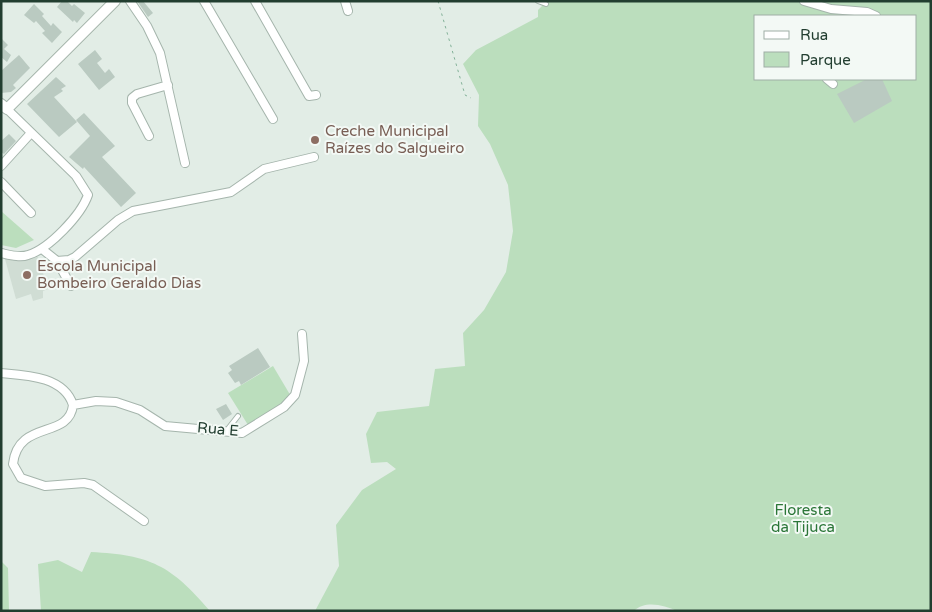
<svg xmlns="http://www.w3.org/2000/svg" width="932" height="612" viewBox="0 0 932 612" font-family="'Varela Round',sans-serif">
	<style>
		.built { fill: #d0ddd4 }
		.green { fill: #bbdebd; fill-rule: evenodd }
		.building { fill: #bacac1 }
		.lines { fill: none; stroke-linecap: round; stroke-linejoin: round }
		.service-casing { stroke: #a5b5ac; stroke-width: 6 }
		.minor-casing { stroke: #a5b5ac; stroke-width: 10 }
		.tertiary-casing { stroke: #a5b5ac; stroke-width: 12 }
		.path { stroke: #82b198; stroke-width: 1; stroke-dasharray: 2.5 4; stroke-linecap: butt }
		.service { stroke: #fff; stroke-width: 4 }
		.minor { stroke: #fff; stroke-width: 8 }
		.tertiary { stroke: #fff; stroke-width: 10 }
		.education-dot { fill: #8d6e63; stroke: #f3f9f5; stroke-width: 2 }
		.labels { text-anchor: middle; stroke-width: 4; stroke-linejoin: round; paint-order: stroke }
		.education-label { font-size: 15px; fill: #785e54; stroke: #f3f9f5; text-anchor: start }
		.street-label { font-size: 15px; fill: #223e30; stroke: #f3f9f5 }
		.park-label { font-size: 15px; fill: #2b7638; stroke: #f3f9f5 }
	</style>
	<rect width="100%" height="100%" fill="#e2ede6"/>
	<path class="built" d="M38 257 48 289 43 291V298L33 301 31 294 16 299 5 259 17 261Z"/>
	<path class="green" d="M540 1H931V611H677C664 605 645 600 634 611H315L339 566 336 525 362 490 396 469 387 462 371 463 366 434 377 412 429 406 435 369 465 366 463 333 484 310 506 272 513 231 508 185 490 144 478 126 479 95 463 64 476 50 538 17V10L542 6ZM756 16H916V79H756Z
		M1 211 34 240 16 248 1 245Z
		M273 366 292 398 248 425 228 393Z
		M91 552C150 555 171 565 210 611H41L38 564 58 560 82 572Z
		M1 561 8 568 9 611H1Z"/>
	<path class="building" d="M62 1H67L72 6 74 4 85 13 77 23 74 20 73 22 57 7Z
		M137 1H143L153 13 148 17Z
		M34 4 44 14 42 16 51 26 53 23 62 32 52 43 42 33 45 31 36 21 34 23 24 15Z
		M1 38 8 45 4 49 11 55 7 62 1 57Z
		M95 50 102 59 97 63 105 73 109 69 115 77 99 90 78 64Z
		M19 55 30 68 13 85 16 88 11 92 1 93V71Z
		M56 77 66 86 61 89 63 91 54 97 77 122 59 137 27 104Z
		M867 79H882L892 101 854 123 837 94Z
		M84 113 115 146 102 157 136 193 121 207 84 167 83 169 69 157 90 136 76 120Z
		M9 134 16 141 4 154 1 152V141Z
		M258 348 270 367 241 385 239 381 235 383 228 373 232 370 229 366Z
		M226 404 232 414 223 420 216 409Z"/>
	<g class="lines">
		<defs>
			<path id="service" d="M538 1 546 4
				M227 430 238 416"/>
			<path id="minor" d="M130 1 147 26 160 53 185 163
				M204 1 273 119
				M255 1 309 96 316 95
				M345 1 348 11
				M804 1 831 9 867 12 876 16
				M827 79 833 84
				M149 136 132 103V98L137 94 168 85
				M1 166 31 133
				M1 182 31 213
				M42 249 57 261 69 260 75 257 118 220 133 211 231 192 264 169 314 157
				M1 253C10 255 20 258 28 255 49 249 81 215 88 195L76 176 7 109
				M57 261 71 286
				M1 373C25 375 64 376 73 405 69 440 18 419 13 464L21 478 45 486 84 483 93 485 144 521
				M73 405 96 401 116 402 140 410 165 426 242 433 284 407 295 395 304 361 302 334"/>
			<path id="tertiary" d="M1 104 7 109 115 1"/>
		</defs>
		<use href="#service" class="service-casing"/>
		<use href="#minor" class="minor-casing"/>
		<use href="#tertiary" class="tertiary-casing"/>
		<path class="path" d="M438 1 465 95 471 98"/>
		<use href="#service" class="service"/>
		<use href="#minor" class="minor"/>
		<use href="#tertiary" class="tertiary"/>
	</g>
	<g class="education-dot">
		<circle cx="315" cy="140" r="5"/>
		<circle cx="27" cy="275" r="5"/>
	</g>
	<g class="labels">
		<g class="education-label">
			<text x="325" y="136">Creche Municipal<tspan x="325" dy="17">Raízes do Salgueiro</tspan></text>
			<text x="37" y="271">Escola Municipal<tspan x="37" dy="17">Bombeiro Geraldo Dias</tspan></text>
		</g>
		<g class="street-label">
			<text transform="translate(218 429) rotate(5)" y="5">Rua E</text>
		</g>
		<g class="park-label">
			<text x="803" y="515">Floresta<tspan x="803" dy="17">da Tijuca</tspan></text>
		</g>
	</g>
	<rect width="932" height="612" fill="none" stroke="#223e30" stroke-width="5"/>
	<rect x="754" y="15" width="162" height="65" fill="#f3f9f5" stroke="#9faea6"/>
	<rect x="764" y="31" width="25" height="8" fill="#ffffff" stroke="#9faea6"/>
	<text x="800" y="40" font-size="15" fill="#223e30">Rua</text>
	<rect x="764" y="52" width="25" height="15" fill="#bbdebd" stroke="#9faea6"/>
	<text x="800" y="65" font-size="15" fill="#223e30">Parque</text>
</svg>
